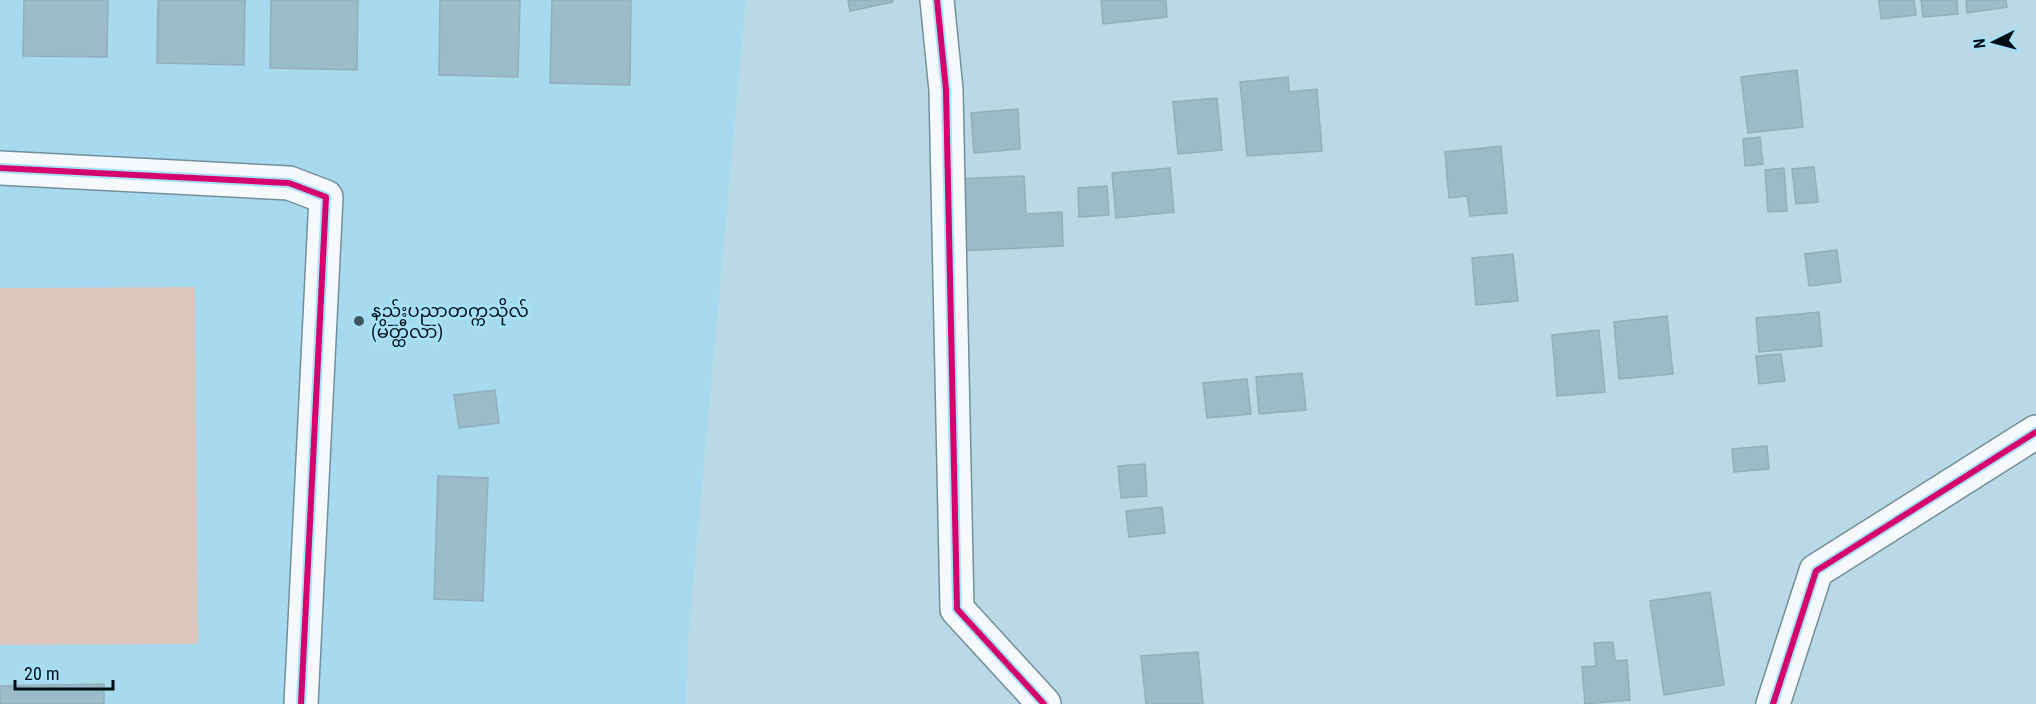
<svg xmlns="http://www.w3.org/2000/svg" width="2036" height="704" viewBox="0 0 2036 704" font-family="'Roboto Condensed','Noto Sans Myanmar',sans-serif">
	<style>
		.built { fill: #a8daef }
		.green { fill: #dcc6bc }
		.building { fill: #9abcc9; stroke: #92aeb9; stroke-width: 1.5 }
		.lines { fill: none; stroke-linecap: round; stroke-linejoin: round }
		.street-casing { stroke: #718f9a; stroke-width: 36 }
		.secondary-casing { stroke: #718f9a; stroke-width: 36 }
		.street { stroke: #f5f9fb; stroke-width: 33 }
		.secondary { stroke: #f5f9fb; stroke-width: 33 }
		.cycleway-casing { stroke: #a7e0f9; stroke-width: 10 }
		.cycleway { stroke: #d6006c; stroke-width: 6 }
		.poi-dot { fill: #41555f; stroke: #a7e0f9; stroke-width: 2 }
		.labels { text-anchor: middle; stroke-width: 5; stroke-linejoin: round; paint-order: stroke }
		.poi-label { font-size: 18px; fill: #000e16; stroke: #a7e0f9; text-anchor: start }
	</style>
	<rect width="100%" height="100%" fill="#bad9e6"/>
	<path class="built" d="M0 0H746L688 642 686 704H0Z"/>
	<path class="green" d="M195 287 198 644 0 645V288Z"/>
	<path class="building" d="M24 0H108L107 57 23 56Z
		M158 0H245L244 65 157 63Z
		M271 0H358L357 70 270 68Z
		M440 0H520L518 77 439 75Z
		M552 0H631L630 85 550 83Z
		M848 0H892L893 2 850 11Z
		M1101 0H1166L1167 17 1103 24Z
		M1879 0H1914L1916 15 1881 19Z
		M1921 0H1957L1958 14 1923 17Z
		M1966 0H2006L2007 7 1967 13Z
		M1797 70 1803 127 1748 133 1741 77Z
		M1288 77 1289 92 1317 89 1322 151 1247 156 1240 82Z
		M1217 98 1222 150 1178 154 1173 102Z
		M1018 109 1020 149 974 153 971 113Z
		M1760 137 1763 164 1745 166 1743 139Z
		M1501 146 1507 213 1470 216 1467 196 1449 198 1445 152Z
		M1814 167 1818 202 1796 204 1792 169Z
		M1170 168 1174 212 1116 218 1112 173Z
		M1784 168 1787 211 1768 212 1765 170Z
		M1024 176 1026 214 1062 212 1063 246 960 251 956 179Z
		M1107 186 1109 215 1079 217 1078 188Z
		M1837 250 1841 282 1809 286 1805 254Z
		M1513 254 1518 301 1476 305 1472 258Z
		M1819 312 1822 346 1759 352 1756 318Z
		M1667 316 1673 374 1619 379 1614 322Z
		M1599 330 1605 392 1557 396 1552 335Z
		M1781 354 1785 381 1759 384 1756 356Z
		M1302 373 1306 410 1259 414 1256 377Z
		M1247 379 1251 414 1207 418 1203 383Z
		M495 390 499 423 459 428 454 395Z
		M1767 446 1769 469 1734 472 1732 449Z
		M1145 464 1147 496 1121 498 1118 466Z
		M438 476 488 478 483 601 434 599Z
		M1162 507 1165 533 1129 537 1126 511Z
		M1710 592 1724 685 1664 695 1650 601Z
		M1613 642 1615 661 1627 660 1630 700 1585 704 1582 667 1596 666 1594 643Z
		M1198 652 1203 704H1146L1141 656Z
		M104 684V704H0V686Z"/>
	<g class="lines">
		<defs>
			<path id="street" d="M937 0 946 90 957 609 1044 704
				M1773 704 1816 571 2036 432"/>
			<path id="secondary" d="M0 168 289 183 326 197 301 704"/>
		</defs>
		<use href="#street" class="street-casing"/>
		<use href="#secondary" class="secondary-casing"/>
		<use href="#street" class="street"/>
		<use href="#secondary" class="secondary"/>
		<defs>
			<path id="cycleway" d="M937 0 946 90 957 609 1044 704
				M0 168 289 183 326 197 301 704
				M1773 704 1816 571 2036 432"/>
		</defs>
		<use href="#cycleway" class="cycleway-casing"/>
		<use href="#cycleway" class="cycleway"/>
	</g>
	<circle class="poi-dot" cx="359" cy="321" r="6"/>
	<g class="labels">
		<g class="poi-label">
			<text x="371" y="317">နည်းပညာတက္ကသိုလ်<tspan x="371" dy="21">(မိတ္ထီလာ)</tspan></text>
		</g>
	</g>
	<g transform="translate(1994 42) rotate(264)" stroke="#a7e0f9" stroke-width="4.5" paint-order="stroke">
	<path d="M0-4.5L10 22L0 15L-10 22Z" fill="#000e16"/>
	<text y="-9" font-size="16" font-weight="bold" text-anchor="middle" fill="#000e16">N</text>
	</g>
	<path d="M15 680v9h98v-9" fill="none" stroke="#000e16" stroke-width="3"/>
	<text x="24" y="680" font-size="18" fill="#000e16" stroke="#a7e0f9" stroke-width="4.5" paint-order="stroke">20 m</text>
</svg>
